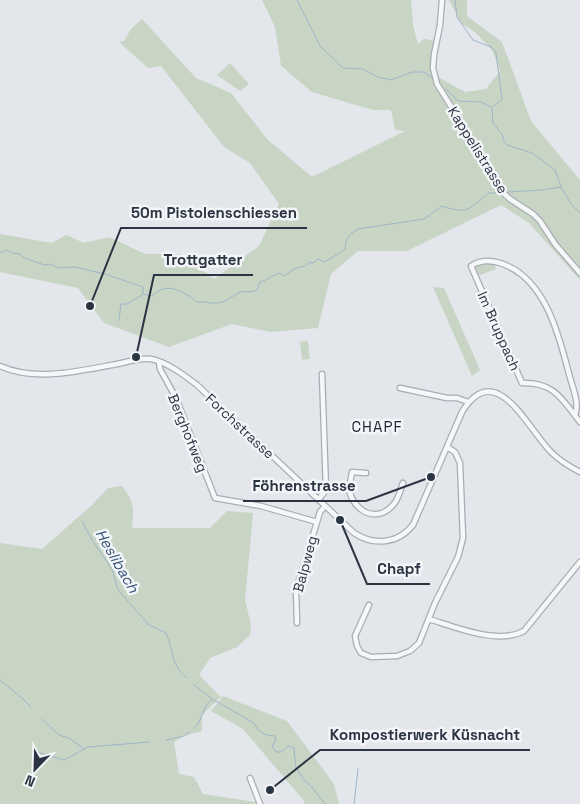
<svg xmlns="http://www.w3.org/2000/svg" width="580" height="804" viewBox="0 0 580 804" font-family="'Space Grotesk',sans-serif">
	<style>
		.green { fill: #c8d5c4 }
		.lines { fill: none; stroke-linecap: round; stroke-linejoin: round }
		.stream { stroke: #9eb4ca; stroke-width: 1 }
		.minor-casing { stroke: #a8adb5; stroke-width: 7 }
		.minor { stroke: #f6f7f9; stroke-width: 4.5 }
		.labels { text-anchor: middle; stroke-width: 5; stroke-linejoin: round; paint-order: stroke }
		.street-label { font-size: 14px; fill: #2b3443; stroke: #f3f5f8 }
		.neighbourhood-label { font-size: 15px; letter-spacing: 1px; fill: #1d2534; stroke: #f3f5f8 }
		.water-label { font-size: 15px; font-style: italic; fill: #355377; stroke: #f3f5f8 }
		.leader { fill: none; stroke: #2b3443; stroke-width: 2 }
		.callout-dot { fill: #2b3443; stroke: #f3f5f8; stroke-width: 2 }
		.callout-label { font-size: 15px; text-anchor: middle; font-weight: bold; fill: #2b3443; stroke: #f3f5f8; stroke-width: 5; stroke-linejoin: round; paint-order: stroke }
	</style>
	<rect width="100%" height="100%" fill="#e3e6eb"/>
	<path class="green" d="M262 0H411L413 25 418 44 424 39 437 41 436 76 465 92 486 89 500 71 492 50 476 33 461 23 449 0H467V16L502 42 531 121 580 180V280L529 223 501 205 407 251H358L331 274 318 328 271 332 232 324 169 347 104 323 78 288 0 272V234L52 243 66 235 84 243 109 237 145 254H181L214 279 259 246 279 204 250 163 224 147 161 66 148 68 119 42 124 41 131 29 142 19 196 78 231 93 268 140 312 177 405 131 395 130 391 110H373L312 92 281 66 275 27Z
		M230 63 249 84 240 91 217 75Z
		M480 262 494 264 496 269 477 276 474 269Z
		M433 287 444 288 480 370 472 376Z
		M308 341 310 359 302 360 300 342Z
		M122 486C135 504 134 507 132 528H210L227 511 253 513 245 600 251 625 250 635 237 647 210 658 199 675 221 697 202 715V731L184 736 174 742 179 774 194 777 203 794 256 802 257 804H0V543L42 549 92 505 108 488Z
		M223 696 287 721 334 784 339 804H304V801L243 729 211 711Z"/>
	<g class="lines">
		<path class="stream" d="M297 0 320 46 343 68 363 69 378 77 391 80 412 72H424L432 78
			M455 0 457 17 473 40 491 47 496 53 502 99 492 108 493 123 502 134 504 141 507 145 532 153 555 170 561 187 571 204 580 213
			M446 89 458 101 481 102 491 107
			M509 192 542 190 561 187
			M0 253 6 250 13 253 19 254 25 258 44 265 50 264 59 268 75 267 105 274 143 287V294L152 296C167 281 183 291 197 302 205 301 215 305 222 302 229 300 234 294 241 292 247 291 251 293 257 290L260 282C268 280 272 275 280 273L283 276C288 274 290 271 294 269 301 266 305 268 310 262L313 263 318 259 323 262C329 260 340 253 345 249 345 239 349 234 358 229L424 219 442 206C469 215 468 209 489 193H497
			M119 320 121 304H127L142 295
			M82 521 92 540 112 569 118 590 149 625 166 633C174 651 170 664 187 678
			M0 680 23 699 31 707
			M194 685 212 699 254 723C259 733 264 735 275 736L276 740 272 747 276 752H281L288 746 294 748 296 768 305 781 311 786 325 804
			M42 719 59 735 69 738 84 749
			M194 728C203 721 202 707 211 700
			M166 740 184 736 189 732
			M34 751 64 760 88 747 149 742
			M354 804 358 769"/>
		<defs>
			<path id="minor" d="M442 0 440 25 434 55 433 68 437 84 476 146 500 190 510 199 533 214 540 221 555 244 580 273
				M159 362 160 369 176 398 215 498 261 506 317 522
				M0 366C36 382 79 371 117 364 128 362 140 357 151 359 167 362 184 375 197 385L354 533C374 546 398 544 413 525L462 412C496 357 527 428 551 452 559 460 570 467 580 472
				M400 388 447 398H457L468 402
				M575 415C580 403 572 386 569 374 559 335 545 277 500 263 490 260 480 260 471 266L522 383C554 382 562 399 580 422
				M349 489 352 472 366 473
				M326 490 349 489C353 511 376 524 393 505 399 499 400 490 403 483
				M318 500 326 490 322 374
				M369 605 355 636 357 646 361 653 371 657 397 656 410 651 419 643 435 603 458 557 463 538 460 463 455 452 447 447
				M429 619C455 627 498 645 524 631L580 562
				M297 623 296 590 317 522 320 512 325 506
				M250 778 260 804"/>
		</defs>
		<use href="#minor" class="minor-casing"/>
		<use href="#minor" class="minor"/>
	</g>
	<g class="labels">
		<g class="street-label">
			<text transform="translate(478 150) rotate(58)" y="5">Kappelistrasse</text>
			<text transform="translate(499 331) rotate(66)" y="5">Im Bruppach</text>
			<text transform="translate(240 426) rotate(43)" y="5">Forchstrasse</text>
			<text transform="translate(188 433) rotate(68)" y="5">Berghofweg</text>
			<text transform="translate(305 564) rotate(-75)" y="5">Balpweg</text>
		</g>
		<g class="neighbourhood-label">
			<text x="377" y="432">CHAPF</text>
		</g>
		<g class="water-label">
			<text transform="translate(117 561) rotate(60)" y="5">Heslibach</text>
		</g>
	</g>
	<path class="leader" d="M90 306L121 228H307M136 357L154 275H253M431 477L366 501H243M340 520L367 584H430M270 790L320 750H530"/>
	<g class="callout-dot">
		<circle cx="90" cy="306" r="5"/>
		<circle cx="136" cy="357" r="5"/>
		<circle cx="431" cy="477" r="5"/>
		<circle cx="340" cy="520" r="5"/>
		<circle cx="270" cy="790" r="5"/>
	</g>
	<g class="callout-label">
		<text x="214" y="218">50m Pistolenschiessen</text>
		<text x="203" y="265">Trottgatter</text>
		<text x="304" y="491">Föhrenstrasse</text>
		<text x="399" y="574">Chapf</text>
		<text x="425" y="740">Kompostierwerk Küsnacht</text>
	</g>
	<g transform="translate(35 769) rotate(203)" stroke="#f3f5f8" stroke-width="4" paint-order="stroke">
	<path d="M0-4L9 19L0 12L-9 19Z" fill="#2b3443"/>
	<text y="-8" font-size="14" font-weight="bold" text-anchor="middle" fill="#2b3443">N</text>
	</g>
</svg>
